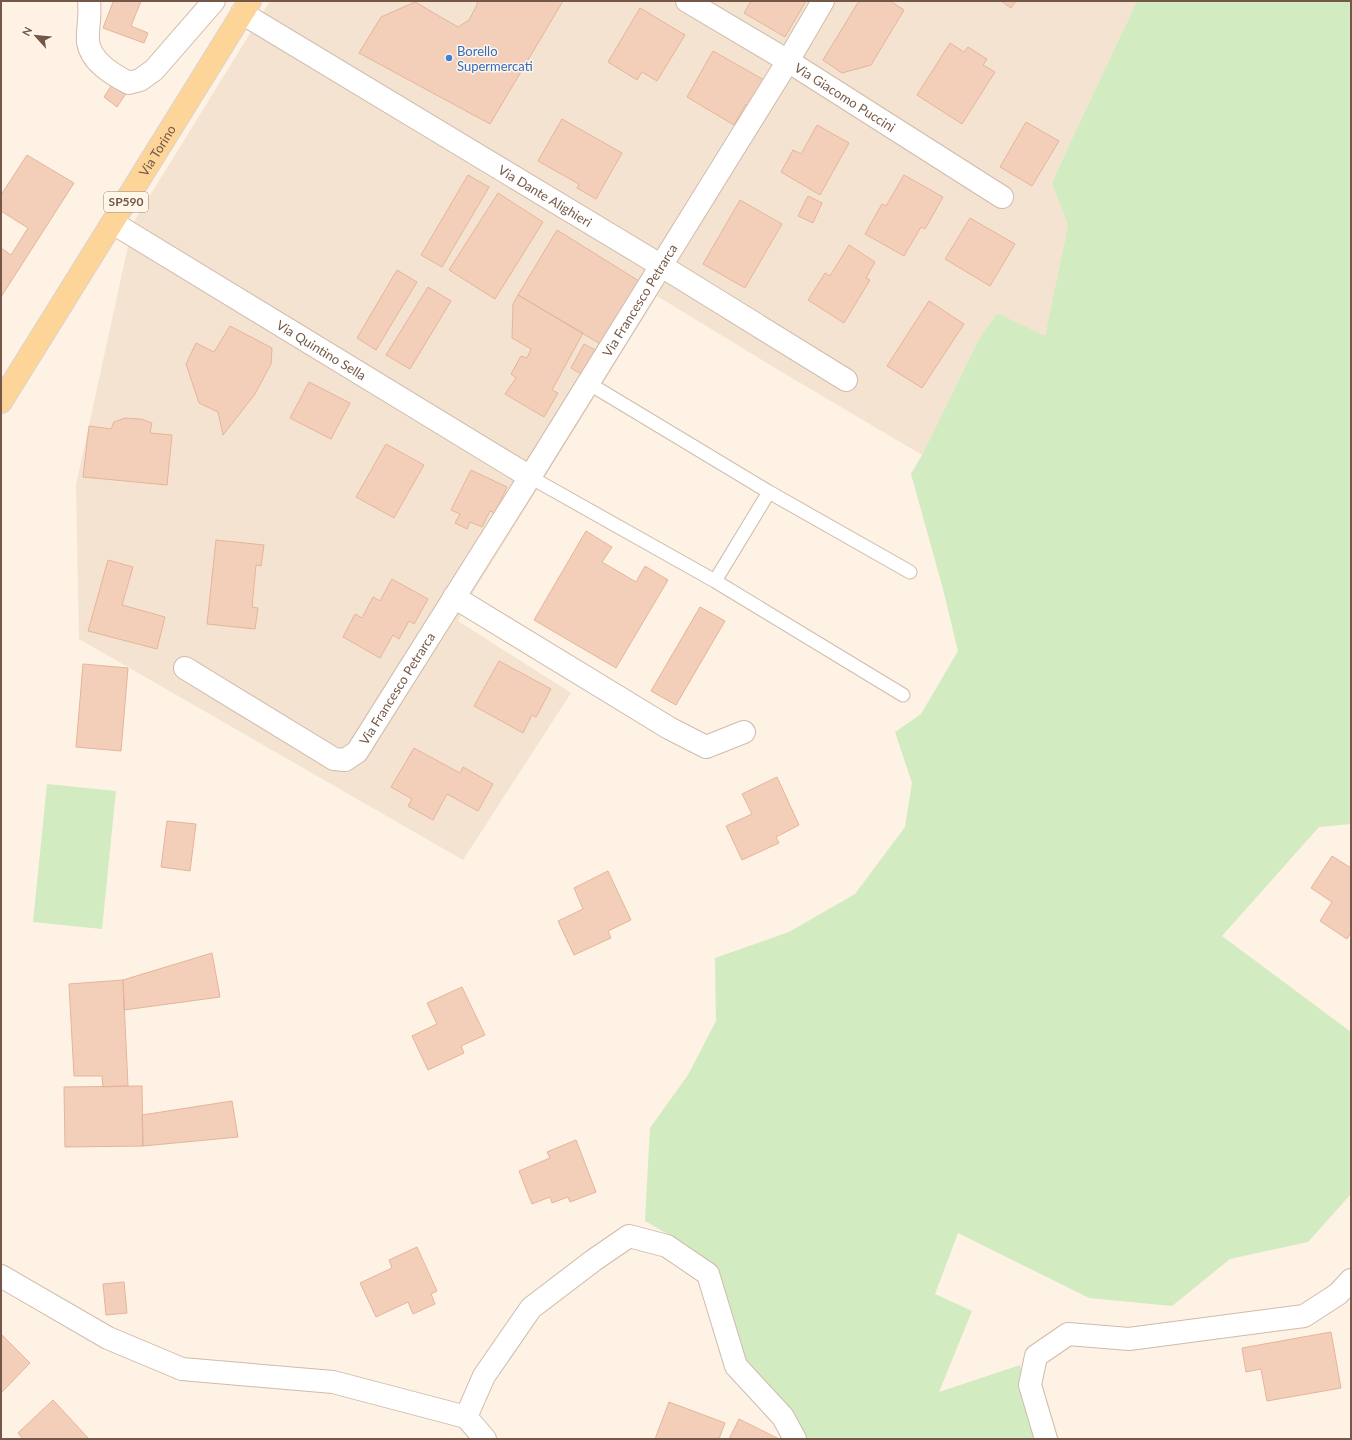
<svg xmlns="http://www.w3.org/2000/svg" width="1352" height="1440" viewBox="0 0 1352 1440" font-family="Lato,sans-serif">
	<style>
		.residential { fill: #f5e3d1 }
		.green { fill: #d3ebc1 }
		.building { fill: #f3cfba; stroke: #e6b499 }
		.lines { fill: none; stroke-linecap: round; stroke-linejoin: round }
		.service-casing { stroke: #d0bbac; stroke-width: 15 }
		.minor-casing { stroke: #d0bbac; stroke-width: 24 }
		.primary-casing { stroke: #dbd3cf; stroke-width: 24 }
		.service { stroke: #fff; stroke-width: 13 }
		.minor { stroke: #fff; stroke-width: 22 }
		.primary { stroke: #fdd599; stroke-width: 22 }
		.shop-dot { fill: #3f7fe0; stroke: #fff6ea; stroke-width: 1.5 }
		.labels { text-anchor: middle; stroke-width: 3; stroke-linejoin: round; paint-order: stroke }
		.shield { fill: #fff6ea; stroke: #9e8779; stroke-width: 1 }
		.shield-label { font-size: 12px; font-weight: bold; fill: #755748 }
		.shop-label { font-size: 13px; fill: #366cbe; stroke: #fff6ea; text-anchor: start }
		.street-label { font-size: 13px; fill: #755748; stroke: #fff6ea }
	</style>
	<rect width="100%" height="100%" fill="#fdf2e3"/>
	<path class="residential" d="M270 1H1137L1071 141 1052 183 1068 225 1045 337 997 313 978 341 922 455 775 368 657 296 474 591 458 621 571 693 463 860 79 639 76 485 133 223Z"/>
	<path class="green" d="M1137 1H1351V824L1319 827 1222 936 1351 1032V1194L1308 1242 1230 1259 1172 1306 1089 1298 958 1233 935 1294 972 1311 939 1392 1020 1365 1023 1380 1040 1439H801L744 1362 714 1272 687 1245 645 1221 650 1128 688 1075 716 1021 715 958 789 932 855 894 905 827 912 783 895 732 921 714 958 651 943 589 911 474 922 455 978 341 997 313 1045 336 1068 225 1052 183 1071 141Z
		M47 784 116 791 102 929 33 922Z"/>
	<path class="building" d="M111 1H141L131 26 148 33 144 43 103 28 113 2Z
		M477 1H563L490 124 359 53 381 17 415 2 458 27 469 20 477 5Z
		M751 1H806L785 37 744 13Z
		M859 1H890L904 10 871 65 842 73 823 60Z
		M1001 1H1016L1011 8Z
		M640 8 685 35 657 81 642 72 637 80 608 62Z
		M950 43 964 52 968 47 987 59 983 65 995 72 962 124 917 95Z
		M713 51 764 80 749 107 746 104 734 125 687 97Z
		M113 83 127 92 117 107 104 97Z
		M562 119 622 153 596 199 577 188 579 184 538 161Z
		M1026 122 1059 141 1032 186 1000 167Z
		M817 125 849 143 820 195 781 172 793 150 801 154Z
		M27 155 74 183 1 297V248L11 255 28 228 1 211V195Z
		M468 175 489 187 442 267 421 255Z
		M904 175 943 197 925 229 921 227 904 256 865 234 882 204 886 206Z
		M498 193 543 222 495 299 449 270Z
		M808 196 822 203 813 223 798 216Z
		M740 200 782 224 745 288 703 264Z
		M970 218 1015 244 990 286 945 259Z
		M557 230 639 281 602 345 518 295Z
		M849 245 875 262 866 278 870 280 844 323 808 300 825 273 830 276Z
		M397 270 417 282 376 350 357 338Z
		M428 287 451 301 410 369 386 355Z
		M518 295 583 333 552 390 558 393 544 417 505 394 516 378 511 374 521 356 527 358 531 349 512 338 513 304Z
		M929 301 964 324 922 388 887 366Z
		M230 326 272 348 271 364 255 394 223 435 218 412 199 403 186 364 196 343 214 352Z
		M584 344 597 351 583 375 571 368Z
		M309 382 350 403 331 439 290 418Z
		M125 418 141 419 152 423 150 433 172 435 167 485 83 477 89 426 111 429 114 422Z
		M386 444 424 465 394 518 356 497Z
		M471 470 507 487 495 513 490 511 482 527 470 522 467 529 455 523 460 514 451 510Z
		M586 531 612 547 602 562 636 582 645 566 668 580 616 668 534 620Z
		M216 540 264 545 261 566 256 565 252 607 258 608 255 629 207 624Z
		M108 560 133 567 122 605 165 617 157 649 88 631Z
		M392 579 428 599 414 624 409 621 399 639 393 635 380 658 343 637 355 614 362 618 373 597 380 601Z
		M700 607 725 621 676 705 651 691Z
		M499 661 551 689 536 717 532 715 523 733 474 706Z
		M83 664 128 668 121 751 76 747Z
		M414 748 460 773 463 767 493 784 478 811 447 794 433 820 408 806 412 799 391 787Z
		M777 777 799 825 776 837 779 843 742 860 726 826 752 814 742 794Z
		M167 821 196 824 190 871 161 867Z
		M1332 856 1351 868V932L1347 939 1320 921 1332 902 1311 888Z
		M608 871 631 920 608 931 611 938 574 955 558 921 583 909 574 888Z
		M212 953 220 997 124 1010 123 980Z
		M123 980 128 1086 103 1087 102 1076H74L69 984Z
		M462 987 485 1035 461 1046 464 1053 428 1070 412 1036 437 1024 427 1003Z
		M142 1086 143 1146 65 1147 64 1087Z
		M232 1101 238 1137 143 1146 142 1115Z
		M576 1140 596 1192 570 1202 568 1197 552 1203 550 1197 532 1204 519 1171 550 1158 547 1152Z
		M417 1247 437 1291 431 1294 435 1304 413 1314 408 1302 376 1317 360 1283 392 1268 389 1260Z
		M124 1282 127 1313 106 1315 103 1284Z
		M1331 1332 1341 1388 1267 1401 1261 1369 1246 1372 1242 1348Z
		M1 1334 30 1363 1 1393Z
		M53 1400 89 1439H23L18 1433Z
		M669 1402 725 1423 719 1439H655Z
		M739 1419 779 1439H729Z"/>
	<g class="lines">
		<defs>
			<path id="service" d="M588 383 769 492
				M530 477 715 581 903 695
				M715 581 769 492 910 572"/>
			<g id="minor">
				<path d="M89 1C91 15 87 29 88 42 91 62 113 75 129 83L140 80 154 70 214 1"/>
				<path id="s1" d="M687 1 788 61 1002 197"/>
				<path id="s2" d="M242 13 660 265 846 380"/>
				<path id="s3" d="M113 223 530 477"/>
				<path d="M454 597 669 728 706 747 744 732"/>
				<path id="s4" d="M185 668 334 759 345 760 357 752 530 477 788 61 823 1"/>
				<path d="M1 1276 108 1338 182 1369 333 1382 466 1417 484 1376 531 1308 594 1260 629 1236 667 1246 708 1274 736 1366 783 1417 795 1439"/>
				<path d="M466 1417 485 1439"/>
				<path d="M1046 1439 1030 1385 1036 1356 1068 1334 1129 1339 1304 1316 1338 1294 1351 1280"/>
			</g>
			<g id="primary">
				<path id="s5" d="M1 402 250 1"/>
			</g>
		</defs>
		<use href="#service" class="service-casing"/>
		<use href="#minor" class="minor-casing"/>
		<use href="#primary" class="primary-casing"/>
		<use href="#service" class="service"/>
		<use href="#minor" class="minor"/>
		<use href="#primary" class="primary"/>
	</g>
	<circle class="shop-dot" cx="449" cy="58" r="4"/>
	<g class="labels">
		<rect class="shield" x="104" y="192" width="44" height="20" rx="3"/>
		<g class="shield-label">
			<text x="126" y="206">SP590</text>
		</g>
		<g class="shop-label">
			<text x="457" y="56">Borello<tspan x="457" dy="15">Supermercati</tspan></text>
		</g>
		<g class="street-label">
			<text dy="5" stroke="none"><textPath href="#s1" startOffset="185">Via Giacomo Puccini</textPath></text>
			<text dy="5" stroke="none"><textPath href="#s5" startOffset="296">Via Torino</textPath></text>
			<text dy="5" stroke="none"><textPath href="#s2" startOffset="354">Via Dante Alighieri</textPath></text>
			<text dy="5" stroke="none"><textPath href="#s4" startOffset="733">Via Francesco Petrarca</textPath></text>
			<text dy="5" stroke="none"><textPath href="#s3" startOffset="244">Via Quintino Sella</textPath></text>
			<text dy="5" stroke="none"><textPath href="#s4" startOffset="275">Via Francesco Petrarca</textPath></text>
		</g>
	</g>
	<rect width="1352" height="1440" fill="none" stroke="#755748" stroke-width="4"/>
	<g transform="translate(36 36) rotate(297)" stroke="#fff6ea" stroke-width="3" paint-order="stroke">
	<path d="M0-3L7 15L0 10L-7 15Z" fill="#755748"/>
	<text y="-6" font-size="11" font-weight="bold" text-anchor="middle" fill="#755748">N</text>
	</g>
</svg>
